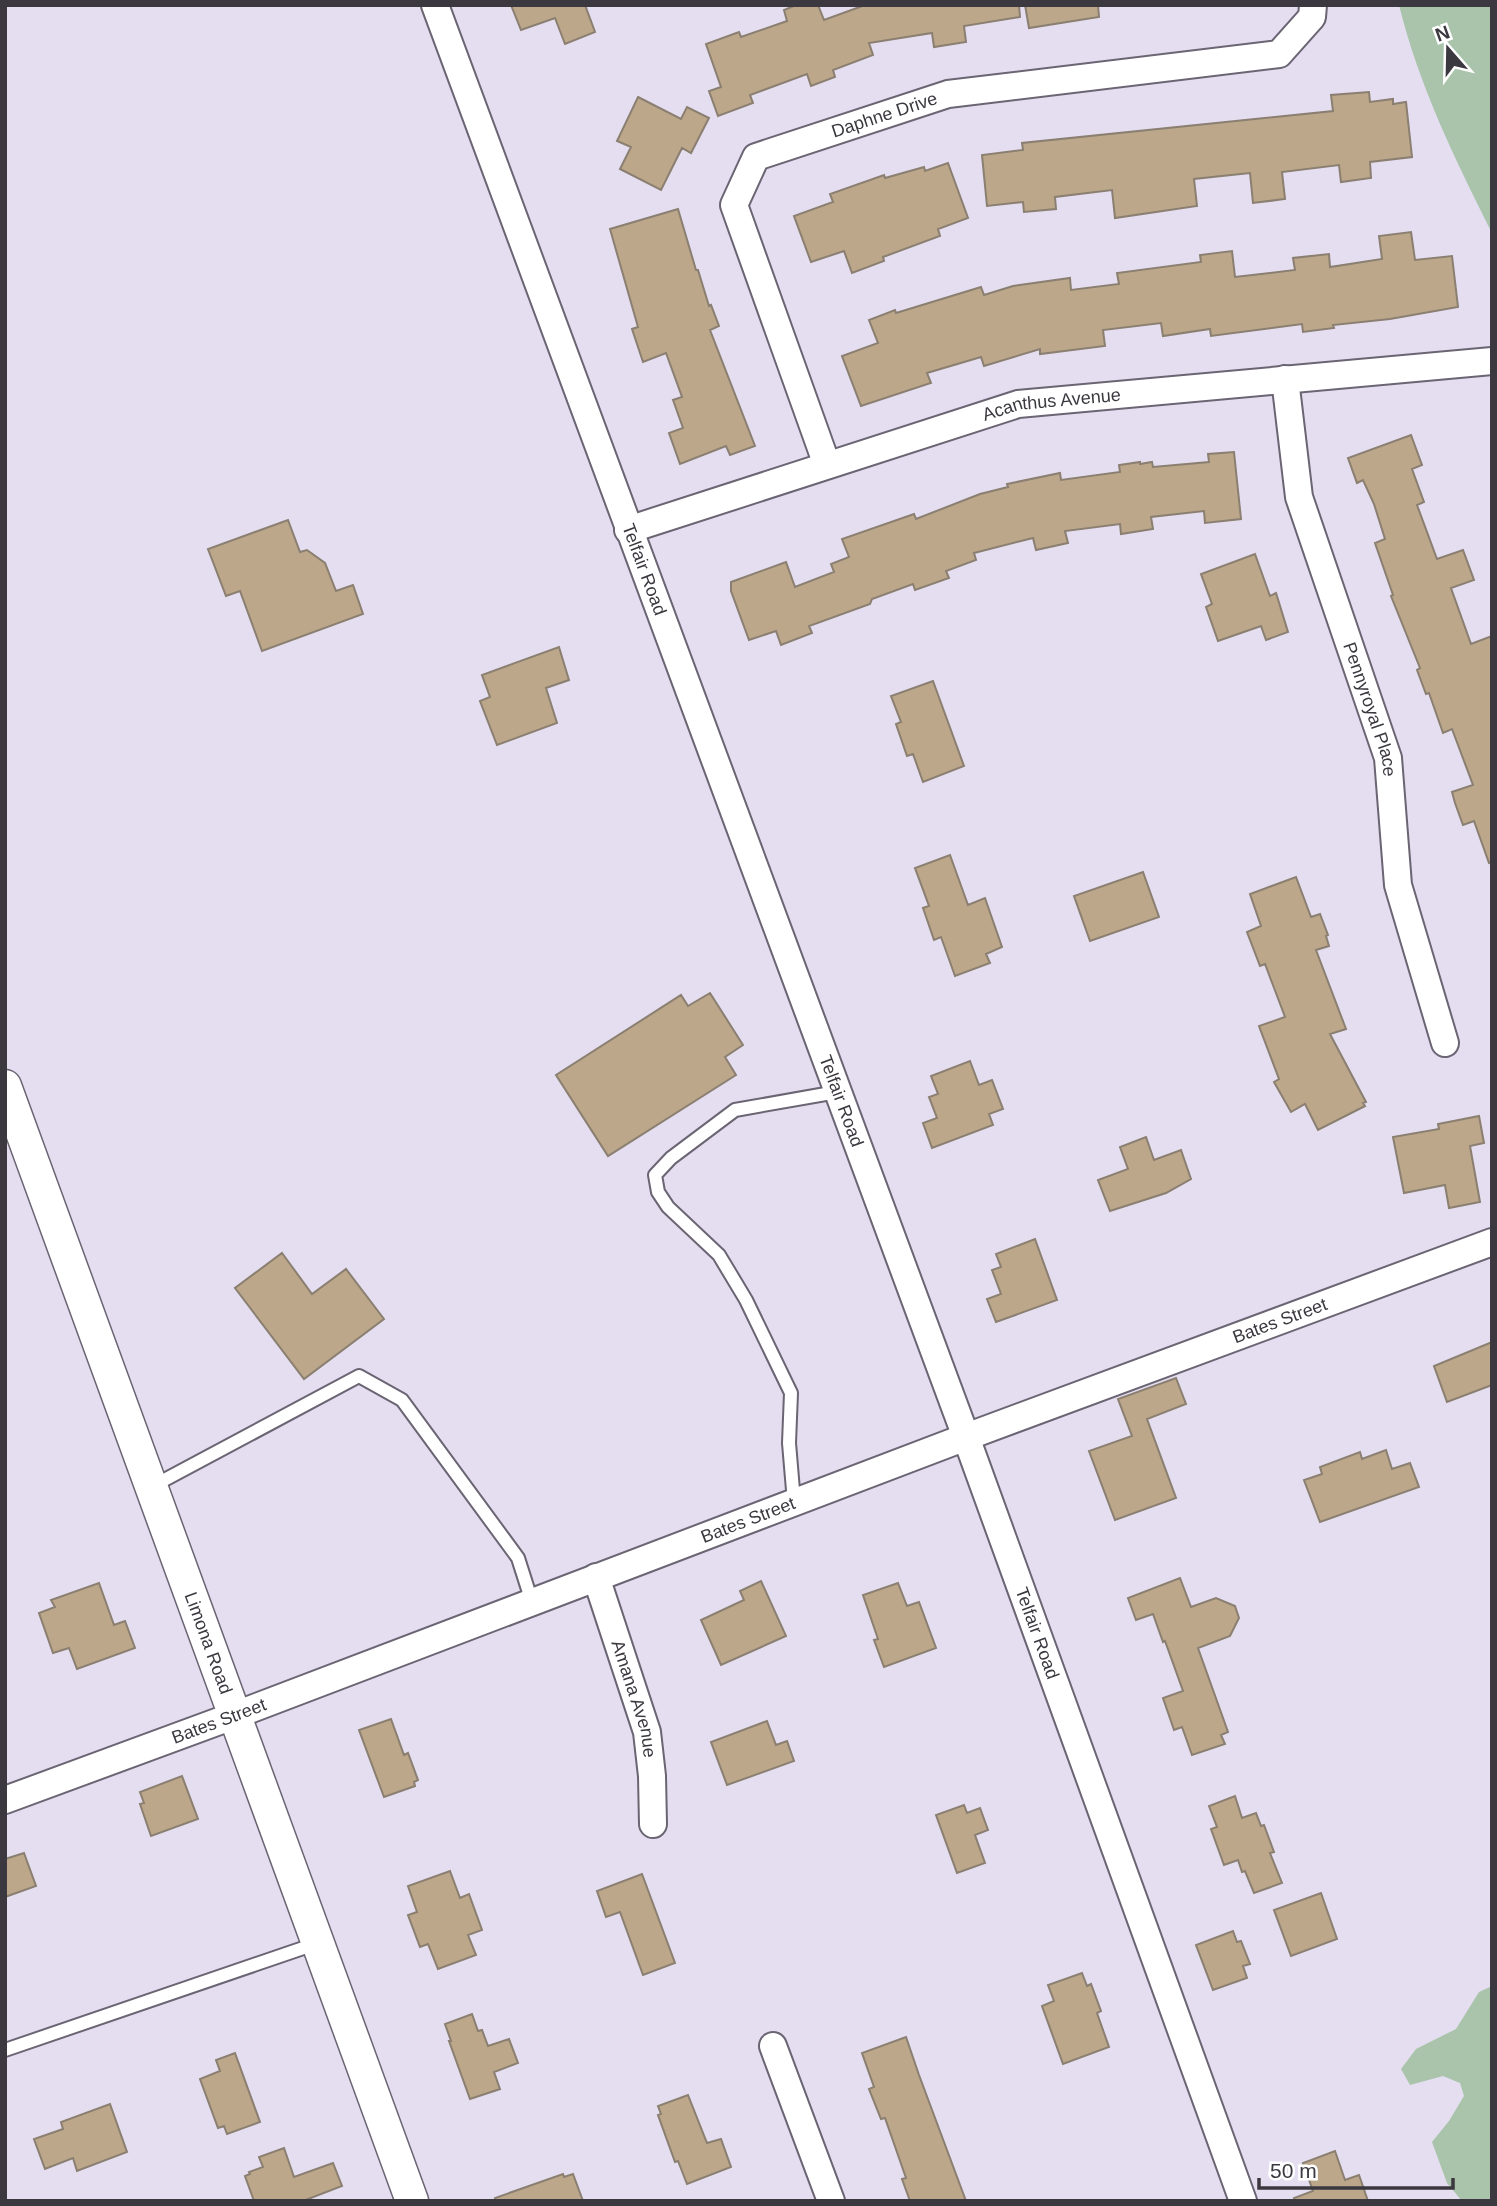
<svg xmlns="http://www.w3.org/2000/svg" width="1497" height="2206" viewBox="0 0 1497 2206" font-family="Helvetica,sans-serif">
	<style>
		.green { fill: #a9c4ab }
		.building { fill: #bca78b; stroke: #8a7f70; stroke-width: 2 }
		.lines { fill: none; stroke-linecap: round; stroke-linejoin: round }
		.service-casing { stroke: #6a6473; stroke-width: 16 }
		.minor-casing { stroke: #6a6473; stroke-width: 30 }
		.tertiary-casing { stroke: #6a6473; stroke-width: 35 }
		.service { stroke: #fff; stroke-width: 12 }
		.minor { stroke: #fff; stroke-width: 26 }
		.tertiary { stroke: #fff; stroke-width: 32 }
		.labels { text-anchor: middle; stroke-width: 6; stroke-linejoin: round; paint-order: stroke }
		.street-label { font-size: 18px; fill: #3b383f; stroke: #fff }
	</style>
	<rect width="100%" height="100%" fill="#e4def0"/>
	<path class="green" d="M1399 5H1492V233C1455 159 1419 86 1399 5Z
		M1492 1986V2201H1462L1447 2183 1432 2142 1449 2121 1464 2096 1460 2083 1443 2076 1410 2085 1401 2069 1416 2049 1456 2029 1479 1992Z"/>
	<path class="building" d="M511 5H585L595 32 565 44 555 18 521 30Z
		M796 5H818L824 20 865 5H1019L1020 17 964 26 966 42 934 47 932 33 869 43 873 55 833 70 835 77 811 86 807 74 750 95 753 103 718 116 709 91 721 87 706 44 739 32 741 37 787 21 784 10Z
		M1025 5H1098L1099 17 1029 28Z
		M1369 92 1370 102 1393 99V104L1406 102 1412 157 1370 162 1371 178 1341 182 1339 165 1282 172 1285 199 1253 203 1250 173 1194 179 1197 206 1115 218 1112 190 1055 197 1056 209 1024 212 1023 202 987 206 982 155 1023 150 1022 143 1333 111 1331 95Z
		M638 97 681 119 687 107 709 118 691 153 682 148 661 190 620 169 631 147 617 141Z
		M948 163 968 218 938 229 940 236 883 257 884 261 852 273 844 251 811 262 794 216 833 202 830 194 884 175 885 178 924 167 925 171Z
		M678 209 696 270H698L709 306 711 305 719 326 710 330 755 446 730 455 726 446 680 464 669 433 683 428 673 400 682 397 666 353 643 362 632 329 638 327 610 229Z
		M1411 232 1415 260 1452 256 1458 307 1390 319 1333 325 1334 328 1303 332 1302 324 1211 336 1210 329 1163 336 1161 323 1103 330 1105 346 1040 354V349L984 366 981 357 927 373 931 383 861 406 842 356 878 343 869 320 895 310 896 313 981 287 984 295 1013 286 1070 278 1071 290 1119 284 1117 273 1201 262 1200 255 1232 251 1235 277 1295 270 1293 258 1329 254 1330 267 1382 259 1379 236Z
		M1411 435 1422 465 1412 469 1424 502 1417 505 1437 559 1463 550 1474 580 1451 588 1471 644 1492 636V862L1489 863 1474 821 1463 825 1455 803 1452 792 1473 785 1452 729 1443 733 1429 693 1426 694 1417 670 1420 668 1391 596 1393 595 1375 543 1385 539 1374 504 1363 480 1357 483 1348 458Z
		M1234 452 1241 519 1205 523 1204 511 1151 517 1153 529 1121 534 1120 524 1065 531 1068 543 1036 550 1033 538 974 553 976 560 946 571 949 578 915 590 913 584 872 599 870 604 809 626 812 633 781 645 776 631 749 640 731 591V582L786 562 795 587 834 572 831 564 849 557 842 539 914 514 916 519 980 494 1008 487 1007 484 1060 473 1061 480 1120 472 1119 465 1140 462V464L1152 462 1153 467 1209 462 1208 454Z
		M288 520 300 552 307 550 325 563 336 591 353 585 363 614 262 651 240 591 226 596 208 549Z
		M1255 554 1270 596 1276 593 1288 632 1266 640 1261 626 1218 641 1206 607 1212 604 1201 574Z
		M559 647 569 680 546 688 557 723 497 745 480 701 490 697 482 675Z
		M933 681 964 766 923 782 913 754 907 756 896 724 901 722 891 696Z
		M950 855 968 905 985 898 1002 947 986 954 990 963 955 976 941 937 934 940 923 908 929 906 915 868Z
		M1143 872 1159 917 1090 941 1074 896Z
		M1296 877 1311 917 1320 914 1328 935 1326 936 1329 946 1316 950 1346 1029 1330 1034 1366 1102 1363 1103 1365 1106 1318 1130 1305 1104 1291 1112 1274 1082 1279 1079 1259 1026 1285 1017 1265 964 1260 966 1247 932 1261 926 1250 894Z
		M710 993 743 1045 725 1057 736 1075 608 1156 556 1075 681 995 688 1006Z
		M970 1061 979 1085 992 1080 1003 1109 989 1114 993 1125 932 1148 923 1123 937 1118 929 1097 938 1094 931 1076Z
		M1479 1116 1484 1143 1470 1146 1480 1202 1449 1208 1445 1185 1404 1193 1393 1137 1439 1129 1438 1124Z
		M1146 1137 1154 1160 1181 1150 1191 1179 1166 1193 1110 1211 1098 1180 1128 1169 1120 1147Z
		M1035 1239 1057 1300 996 1322 987 1299 1001 1294 992 1270 1001 1267 996 1254Z
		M282 1253 312 1294 346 1269 384 1319 304 1379 235 1288Z
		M1492 1342V1385L1447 1402 1434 1366Z
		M1176 1378 1186 1404 1147 1419 1176 1498 1115 1520 1089 1451 1132 1436 1118 1399Z
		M1386 1450 1392 1469 1410 1463 1419 1487 1320 1522 1304 1480 1322 1474 1320 1467 1360 1452 1362 1459Z
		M1180 1578 1191 1607 1216 1598 1235 1606 1239 1618 1230 1636 1198 1648 1228 1732 1221 1735 1225 1744 1192 1755 1182 1727 1174 1730 1163 1698 1183 1691 1165 1641 1163 1642 1153 1614 1136 1620 1128 1598Z
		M761 1581 786 1636 721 1665 701 1620 744 1600 740 1591Z
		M99 1583 114 1625 125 1621 135 1648 77 1669 69 1648 53 1653 39 1613 55 1607 51 1600Z
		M898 1583 907 1606 919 1602 936 1648 884 1667 874 1640 878 1639 863 1595Z
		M391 1719 404 1755 408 1753 418 1780 414 1782 415 1786 384 1797 359 1730Z
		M767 1721 776 1745 787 1741 794 1761 727 1785 711 1742Z
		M182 1776 198 1819 151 1836 140 1804 144 1803 140 1792Z
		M1235 1796 1242 1818 1256 1813 1261 1826 1264 1825 1274 1852 1270 1853 1282 1883 1254 1893 1245 1871 1242 1872 1238 1860 1224 1865 1211 1829 1217 1827 1209 1806Z
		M964 1805 967 1813 980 1808 988 1830 975 1835 985 1863 957 1873 936 1815Z
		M24 1853 36 1886 5 1897V1859Z
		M450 1871 460 1898 469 1894 482 1930 468 1935 476 1955 438 1969 428 1944 420 1947 408 1915 417 1912 408 1886Z
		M642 1874 675 1963 643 1975 620 1912 606 1917 597 1891Z
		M1321 1893 1337 1939 1291 1956 1274 1910Z
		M1233 1931 1237 1942 1241 1941 1250 1964 1243 1966 1247 1978 1213 1990 1196 1945Z
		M1082 1973 1087 1986 1091 1984 1101 2011 1097 2013 1109 2047 1063 2064 1042 2006 1054 2001 1048 1985Z
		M472 2014 478 2031 482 2030 488 2046 509 2039 518 2063 494 2072 500 2089 470 2099 449 2041H451L445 2024Z
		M906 2037 919 2075 966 2201H910L902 2179 906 2178 885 2118 881 2119 869 2089 874 2087 862 2053Z
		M235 2053 260 2122 227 2134 224 2126 218 2128 200 2079 220 2071 216 2060Z
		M688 2095 707 2143 721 2139 731 2167 687 2184 678 2161 675 2162 658 2115 661 2114 658 2106Z
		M110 2104 127 2152 77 2171 73 2158 45 2169 34 2139 63 2129 61 2122Z
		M284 2148 294 2177 333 2163 342 2186 303 2201H254L245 2176 250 2174 249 2172 263 2167 259 2157Z
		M1335 2151 1345 2180 1359 2175 1368 2201H1295L1294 2198 1313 2191 1303 2163Z
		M563 2174 564 2177 573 2174 583 2201H496L495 2198Z"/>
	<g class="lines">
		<defs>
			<path id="service" d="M153 1486 359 1376 402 1400 518 1558 532 1602
				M794 1502 789 1443 791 1393 746 1300 719 1255 668 1207 658 1192 655 1175 671 1158 735 1110 837 1092
				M5 2050 318 1943"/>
			<g id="minor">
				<path id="s1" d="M435 5 966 1437 1243 2201"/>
				<path id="s2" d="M1285 379 1299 497 1388 758 1398 885 1445 1043"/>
				<path id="s3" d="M827 465 734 205 756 157 948 94 1279 54 1312 17 1313 5"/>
				<path id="s4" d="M628 530 1018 404 1492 361"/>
				<path id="s5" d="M596 1577 647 1732 652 1776 653 1824"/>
				<path id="s6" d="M5 1800 233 1716 966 1437 1492 1242"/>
				<path d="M773 2046 831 2201"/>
			</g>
			<g id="tertiary">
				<path id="s7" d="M5 1086 412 2201"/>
			</g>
		</defs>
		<use href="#service" class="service-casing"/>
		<use href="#minor" class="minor-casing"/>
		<use href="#tertiary" class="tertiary-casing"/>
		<use href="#service" class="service"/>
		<use href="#minor" class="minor"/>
		<use href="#tertiary" class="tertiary"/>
	</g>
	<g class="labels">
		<g class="street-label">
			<text dy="6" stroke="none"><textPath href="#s3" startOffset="464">Daphne Drive</textPath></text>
			<text dy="6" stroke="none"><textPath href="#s4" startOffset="443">Acanthus Avenue</textPath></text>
			<text dy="6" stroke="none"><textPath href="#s1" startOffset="602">Telfair Road</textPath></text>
			<text dy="6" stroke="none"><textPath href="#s2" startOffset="343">Pennyroyal Place</textPath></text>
			<text dy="6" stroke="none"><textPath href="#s1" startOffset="1169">Telfair Road</textPath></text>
			<text dy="6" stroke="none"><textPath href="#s6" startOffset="1362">Bates Street</textPath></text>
			<text dy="6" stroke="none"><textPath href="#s6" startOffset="794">Bates Street</textPath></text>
			<text dy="6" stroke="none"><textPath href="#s1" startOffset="1736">Telfair Road</textPath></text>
			<text dy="6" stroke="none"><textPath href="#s7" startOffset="593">Limona Road</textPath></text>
			<text dy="6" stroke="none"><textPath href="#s5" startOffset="128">Amana Avenue</textPath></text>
			<text dy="6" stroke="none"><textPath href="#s6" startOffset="228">Bates Street</textPath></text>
		</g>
	</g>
	<rect width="1497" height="2206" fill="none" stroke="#3b383f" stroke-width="14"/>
	<g transform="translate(1448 49) rotate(340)" stroke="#ffffff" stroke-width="5" paint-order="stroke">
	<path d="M0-5L12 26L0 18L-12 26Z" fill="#3b383f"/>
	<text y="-10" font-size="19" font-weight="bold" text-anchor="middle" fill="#3b383f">N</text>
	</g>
	<path d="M1259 2178v10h194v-10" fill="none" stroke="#3b383f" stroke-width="3.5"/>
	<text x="1270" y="2178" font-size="21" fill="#3b383f" stroke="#ffffff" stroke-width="5" paint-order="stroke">50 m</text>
</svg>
